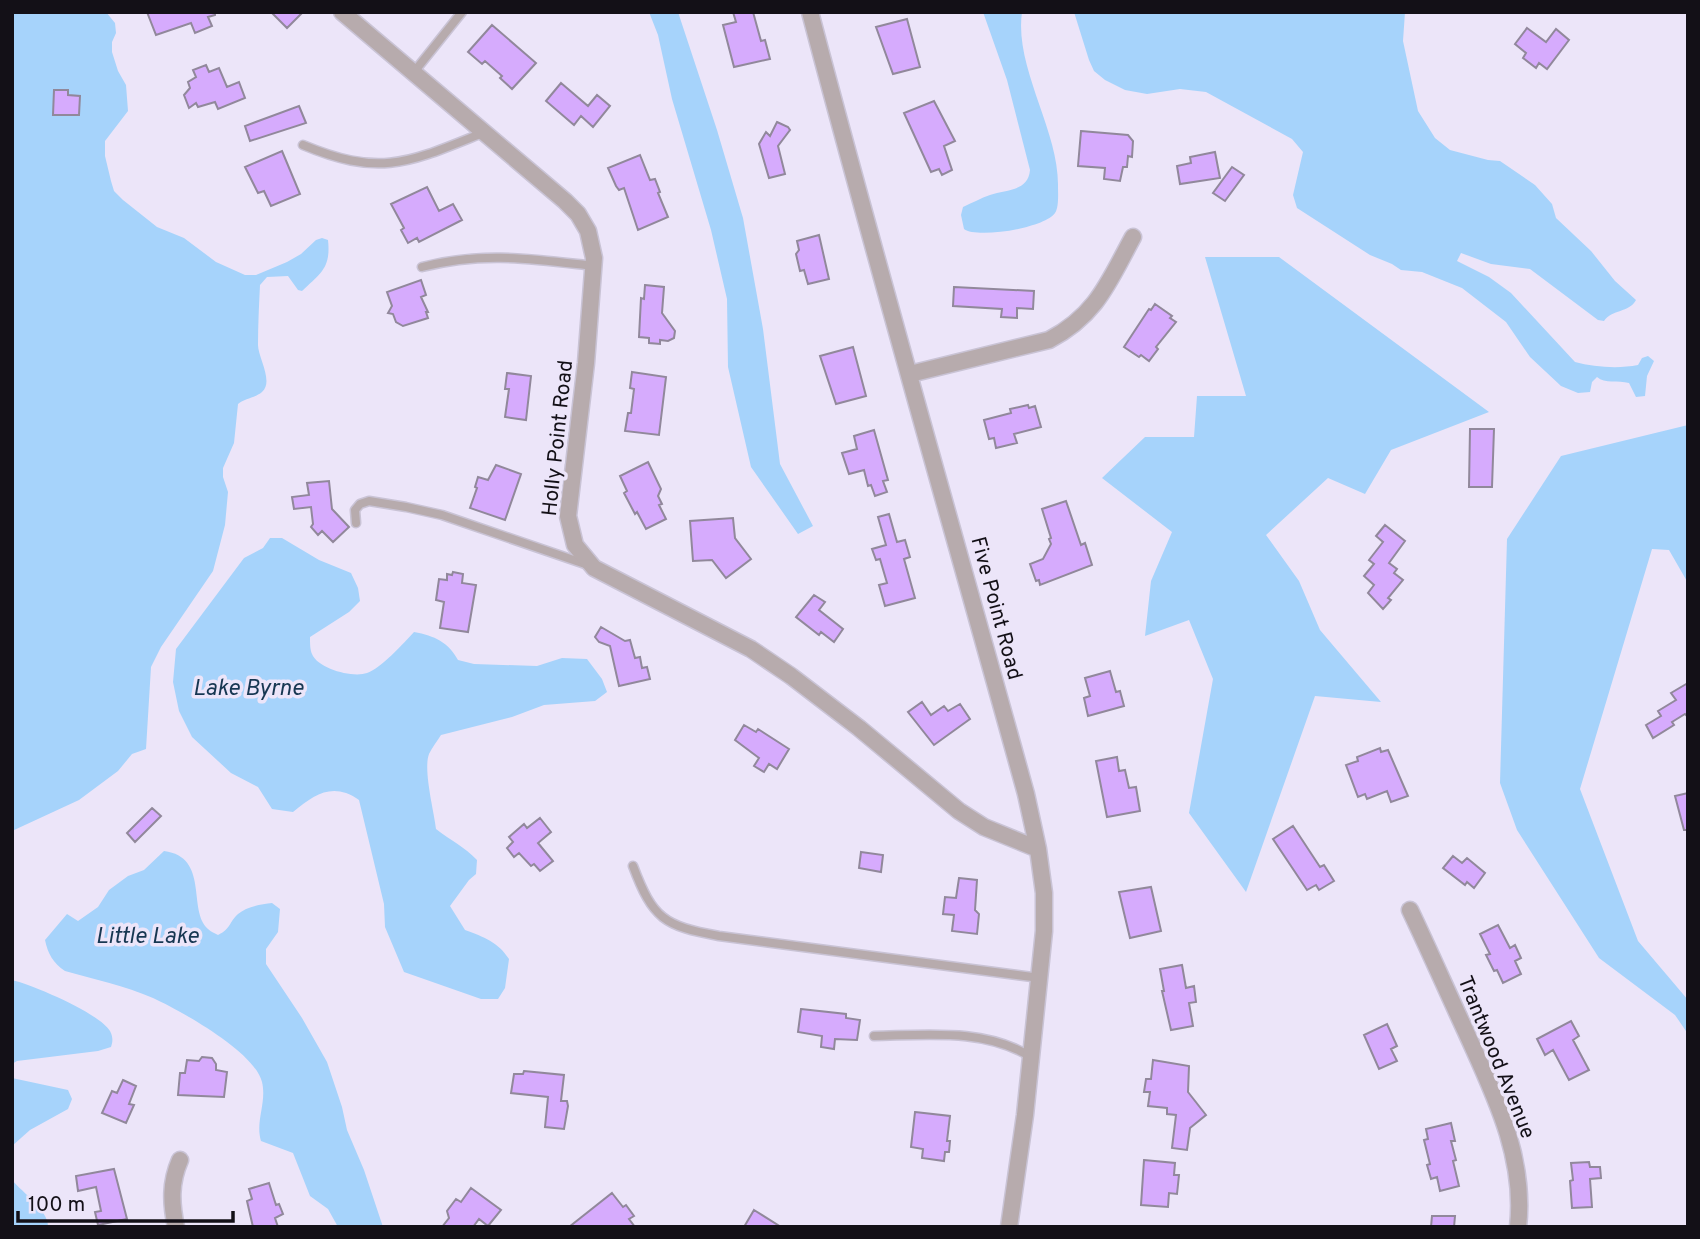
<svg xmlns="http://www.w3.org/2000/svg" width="1700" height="1239" viewBox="0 0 1700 1239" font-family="Overpass,sans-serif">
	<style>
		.water { fill: #a6d3fb }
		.building { fill: #d6abfd; stroke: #91889b; stroke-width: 2 }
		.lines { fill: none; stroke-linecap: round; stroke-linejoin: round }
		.lane-casing { stroke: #c9c3d5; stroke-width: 11 }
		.street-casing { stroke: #c9c3d5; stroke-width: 19 }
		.lane { stroke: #b7abad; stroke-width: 8 }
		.street { stroke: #b7abad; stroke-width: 16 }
		.labels { text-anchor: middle; stroke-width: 7; stroke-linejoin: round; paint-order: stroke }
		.street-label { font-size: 21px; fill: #131017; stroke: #ece5f9 }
		.water-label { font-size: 23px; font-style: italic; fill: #173752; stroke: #ece5f9 }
	</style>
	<rect width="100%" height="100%" fill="#ece5f9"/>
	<path class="water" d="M12 12H106L115 23 116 33 112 42V52L118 71 126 85 128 111 105 141V156L111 181 114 191 123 200 157 227 184 238 216 262 245 275H256L287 262 301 254 316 240 322 238 328 240C331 268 321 273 302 291L298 290 288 276 267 277 260 285C259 305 258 325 258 345 258 357 274 382 262 392 255 398 245 398 238 404L234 443 223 468V477L228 492 225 525 213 571 161 647 151 667 146 749 132 754 118 771 79 800 12 831Z
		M649 12H678L717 130 743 218 763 329 780 464 813 526 798 534 751 467 728 367 727 299 711 230 672 99 658 35Z
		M983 12H1022C1014 68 1059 130 1058 186 1058 194 1059 207 1055 213 1045 228 977 239 964 229L961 215 963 207C972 203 981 198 990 195 1006 189 1028 192 1030 170L1007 80Z
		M1074 12H1405L1403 41 1418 111 1435 138 1450 150 1488 160 1500 161 1535 185 1552 204 1556 218 1591 251 1615 281 1636 300C1629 313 1612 309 1604 321L1598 320 1530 269 1491 264 1461 253 1457 261 1489 277 1511 293 1575 362C1594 367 1618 369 1638 365L1642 358 1648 356 1654 361 1647 376 1645 396 1636 397 1629 383C1618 380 1605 384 1597 377L1592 382 1590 392 1578 393 1561 386 1530 357 1506 322 1462 288 1422 272 1401 270 1392 264 1370 255 1297 208 1293 195 1303 152 1292 139 1206 92 1180 89 1147 94 1125 90 1105 80 1094 71 1089 60Z
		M1205 257H1279L1489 412 1391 450 1365 494 1328 478 1266 535 1299 581 1320 630 1381 702 1315 696 1246 892 1189 813 1213 679 1189 620 1145 636 1151 581 1172 532 1102 478 1145 437H1194L1197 396H1246Z
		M1688 425V583L1669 550 1652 549 1580 789 1638 941 1688 1000V1034L1675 1015 1599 958 1517 830 1500 783 1507 539 1561 456Z
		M270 538H282L319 560 351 573 358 588 360 601 349 612 310 637C310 642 310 650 312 654 318 669 353 678 367 673 380 669 404 643 414 632 435 636 448 642 458 660L474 664 537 666 562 658 587 659 602 679 607 692 595 701 544 705 512 717 441 735C437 741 432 748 429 754 423 770 434 811 436 829 450 840 465 847 477 860L476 874 469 880 450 906 465 930C484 937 498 942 509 959L505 988 498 999H481L404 972 385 927 384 904 359 800C333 782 315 794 293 812L272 809 258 787 231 773 192 737 179 711 173 682 176 649 244 558 263 548Z
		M164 851C210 857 187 910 208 929 211 932 215 933 218 935 231 929 229 922 238 914 246 907 261 904 272 903L280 909 278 932 266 949V964L302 1018 327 1062 342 1107 347 1130 364 1170 383 1227H338L328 1209 310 1196 293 1153 261 1141C255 1121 267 1103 262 1082 255 1052 181 1011 153 998 125 986 94 979 65 971 53 963 48 954 45 940L67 914 78 921 98 907 109 890 128 876 144 870Z
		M12 980C33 985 99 1013 110 1031 113 1037 113 1041 111 1047L98 1051 17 1061 12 1064Z
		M12 1078 68 1090 72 1099 68 1109 30 1130 12 1146Z
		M12 1180C23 1193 49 1211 48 1227H12Z"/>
	<path class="building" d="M147 12H215V15L208 17 212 26 195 33 191 23 156 35Z
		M271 12H303L287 28Z
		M733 12H753L761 41 765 40 770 59 734 67 723 25 736 22Z
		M907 19 920 67 893 74 876 27Z
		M492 25 536 63 512 89 500 78 502 76 485 61 482 64 468 52Z
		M1527 28 1546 42 1556 29 1569 40 1547 69 1539 63 1536 68 1523 58 1526 53 1515 44Z
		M206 65 209 72 219 68 227 87 239 82 245 98 218 109 215 102 198 107 196 103 189 108 184 95 190 88 188 82 196 77 193 70Z
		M561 83 588 106 597 95 610 106 593 127 581 116 574 125 546 101Z
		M54 90H68V95L80 96 79 115H53Z
		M934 101 955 141 944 146 952 170 942 175 939 169 931 172 904 113Z
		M299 106 306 123 250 141 245 126Z
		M777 122 788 127 790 130 778 146 785 174 769 178 759 144 766 132 770 136Z
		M1081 131 1128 135 1133 141 1132 157 1128 156 1127 167H1123L1120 181 1104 179 1105 168 1078 166Z
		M282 151 300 194 271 206 264 191 258 193 245 167Z
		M1215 152 1220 178 1180 184 1177 166 1191 163 1190 157Z
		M640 155 650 180 655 179 660 192 658 193 668 217 638 230 624 188 619 190 616 186 608 168Z
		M1232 167 1244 175 1225 201 1213 193Z
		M427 187 439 211 453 204 462 220 419 242 417 238 408 243 401 230 404 228 391 204Z
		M819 235 829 279 808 284 804 270 800 271 796 254 799 250 797 241Z
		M421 280 426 295 421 297 428 312H426L428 318 403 326 396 322 393 314 388 313 392 306 387 292Z
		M645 285 664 287 662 313 675 331 674 338 668 341 660 340V344L649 343V338L639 337 641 298 644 299Z
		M954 287 1034 291 1033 309 1017 308V318L1001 317 1002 309 953 306Z
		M1155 304 1172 316 1170 318 1176 322 1156 347 1158 349 1149 361 1141 355 1139 357 1124 347 1149 309 1151 310Z
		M853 347 866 396 836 404 820 356Z
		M632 372 666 377 659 435 625 431 628 413H631L634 389 630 388Z
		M507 373 531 376 526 420 505 417 509 389H505Z
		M1028 405 1029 408 1035 406 1041 427 1014 434 1017 443 996 448 994 438 989 439 984 420 1011 413 1010 409Z
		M1470 429H1494L1492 487H1469Z
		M874 430 888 480 883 481 887 492 875 496 871 485 868 486 864 470 849 474 842 453 857 449 854 436Z
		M648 462 661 489 658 496 662 504 659 505 666 519 646 529 637 512 635 514 624 493 627 491 620 476Z
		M496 465 521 474 505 520 470 508 477 488 475 487 478 477 488 480Z
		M329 481 332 509 349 527 333 542 322 531 318 535 311 527 313 524 311 507 294 509 292 497 309 495 307 483Z
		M1066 501 1081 545 1085 543 1092 565 1040 585 1039 580 1036 581 1030 564 1043 559 1051 544 1049 539 1051 538 1042 509Z
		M889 514 897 542 905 540 910 557 904 559 915 598 885 606 879 585 887 583 880 559 876 560 872 549 886 545 878 517Z
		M733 518 735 538 751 559 726 578 712 560 693 561 690 521Z
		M1385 525 1405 541 1389 563 1397 569 1394 573 1403 580 1388 598 1391 600 1383 609 1368 593 1374 585 1364 576 1374 564 1369 560 1383 542 1376 536Z
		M453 572 463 574 462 583 476 585 468 632 440 628 444 602 436 600 439 579 447 580V574L452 575Z
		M814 595 825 602 819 610 843 629 834 642 821 632 819 635 796 617Z
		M601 627 625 641 630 640 635 658 640 657 642 668 647 667 650 679 619 686 610 646 599 642 595 637Z
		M1110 671 1116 692 1120 691 1124 706 1088 716 1084 698 1090 696 1085 678Z
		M1688 683V717L1685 714 1672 722 1674 725 1653 738 1646 725 1661 716 1658 711 1676 700 1671 693Z
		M922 702 931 715 944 706 948 711 960 704 970 719 934 745 908 712Z
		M744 725 756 732 758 729 789 749 777 769 769 764 764 772 754 766 759 758 735 740Z
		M1380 748 1381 752 1388 750 1408 796 1391 802 1387 791 1367 799 1365 794 1358 797 1346 765 1358 761 1357 757Z
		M1117 757 1119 771 1125 770 1129 788 1136 787 1140 811 1107 817 1096 761Z
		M1688 793V830H1684L1675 796Z
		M152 808 161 816 135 842 127 833Z
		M540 818 551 832 538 843 553 861 540 871 534 864 531 866 519 853 514 857 507 848 513 842 509 837 524 824 527 828Z
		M1293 826 1320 867 1324 865 1334 881 1319 890 1316 885 1307 890 1273 839Z
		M861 852 883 855 881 872 859 868Z
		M1453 856 1462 863 1467 858 1485 873 1474 888 1467 882 1465 885 1443 868Z
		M959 878 977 880 975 910 979 914 977 934 952 931 954 915 943 914 945 897 956 898Z
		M1151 887 1161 931 1130 938 1119 892Z
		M1498 925 1510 948 1515 945 1521 958 1515 961 1521 974 1503 983 1497 970 1494 971 1486 955 1490 954 1480 934Z
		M1182 965 1186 988 1194 986 1196 1002 1189 1003 1193 1026 1171 1030 1162 991H1164L1160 969Z
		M801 1009 846 1014V1018L860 1020 857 1040 835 1039 834 1049 821 1047 822 1036 798 1032Z
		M1571 1021 1579 1036 1573 1040 1589 1070 1569 1080 1553 1050 1545 1055 1537 1039Z
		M1387 1024 1397 1046 1391 1049 1397 1061 1379 1069 1364 1035Z
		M202 1057 212 1058 216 1064V1070L227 1072 224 1097 178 1095 180 1073H185L187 1060 199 1061Z
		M1153 1060 1189 1066 1188 1092 1206 1115 1190 1128 1187 1150 1172 1148 1176 1115 1167 1114V1108L1148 1106 1150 1092H1144L1146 1079H1151Z
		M524 1071 564 1075 561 1101H567L568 1106 564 1129 545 1127 548 1097 511 1093 514 1074H523Z
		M123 1080 136 1086 129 1104 134 1105 126 1123 102 1113 112 1091 117 1093Z
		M915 1112 950 1116 947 1141H950L949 1152H945L944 1161 922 1158 923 1149 911 1147Z
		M1451 1123 1455 1141H1451L1456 1160 1453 1161 1459 1186 1440 1191 1437 1177 1431 1179 1427 1165 1430 1164 1424 1140 1428 1139 1426 1129Z
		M1144 1160 1175 1163 1174 1175H1179L1177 1194 1169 1193 1168 1207 1141 1205Z
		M1589 1162 1590 1167H1600L1601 1178 1590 1179 1592 1207 1572 1208 1570 1181 1573 1180 1571 1163Z
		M114 1169 127 1219 98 1225 95 1212 101 1211 96 1187 78 1191 76 1176Z
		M269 1183 276 1205 279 1204 283 1214 275 1218 278 1227H253L247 1201 252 1199 249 1189Z
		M471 1188 501 1210 488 1226 479 1219 473 1227H442L449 1218 447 1211 456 1199 461 1202Z
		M612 1193 623 1207 626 1205 634 1216 629 1219 635 1227H569Z
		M754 1210 781 1227H744Z
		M1432 1216H1455L1454 1227H1431Z"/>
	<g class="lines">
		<defs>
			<path id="lane" d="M414 72 462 12
				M303 145C382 178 410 162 485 132
				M422 267C484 251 532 259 594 266
				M356 523 355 510 360 504 369 501 406 507 442 515 588 565
				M633 866C653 919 664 926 719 936L1040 978
				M874 1036C927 1035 985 1028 1031 1057"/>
			<path id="street" d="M342 12 565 201 578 214 588 231 594 258 586 363 568 516 575 545 594 568 751 649 791 676 859 728 959 811 984 827 1038 849
				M810 12C879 274 954 534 1026 794L1038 849 1044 893V931L1025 1115 1009 1227
				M910 374 1049 340C1097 315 1109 281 1133 237
				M1410 910C1429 950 1447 991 1466 1032 1494 1094 1526 1157 1518 1227
				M176 1227C171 1203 170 1183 180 1160"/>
		</defs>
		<use href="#lane" class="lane-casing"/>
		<use href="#street" class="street-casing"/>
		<use href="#lane" class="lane"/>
		<use href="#street" class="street"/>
	</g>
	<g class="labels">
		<g class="street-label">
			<text transform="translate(557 438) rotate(-84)" y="7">Holly Point Road</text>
			<text transform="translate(997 608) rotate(75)" y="7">Five Point Road</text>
			<text transform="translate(1497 1057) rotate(68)" y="7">Trantwood Avenue</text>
		</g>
		<g class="water-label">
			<text x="248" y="695">Lake Byrne</text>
			<text x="147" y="943">Little Lake</text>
		</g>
	</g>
	<rect width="1700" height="1239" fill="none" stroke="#131017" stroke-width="28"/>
	<path d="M18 1211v10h215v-10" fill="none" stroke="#131017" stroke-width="3.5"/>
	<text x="28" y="1211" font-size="21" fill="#131017" stroke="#ece5f9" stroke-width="5" paint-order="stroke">100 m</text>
</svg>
